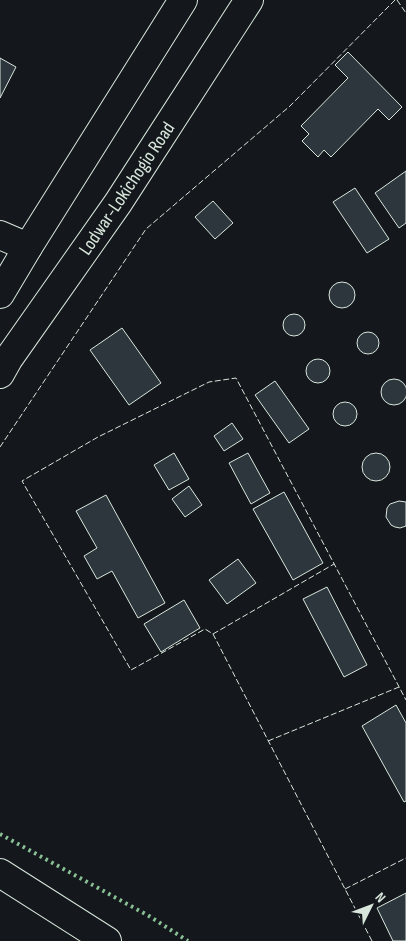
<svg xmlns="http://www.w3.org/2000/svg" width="406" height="941" viewBox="0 0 406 941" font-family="'Sofia Sans Condensed',sans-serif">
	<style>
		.building { fill: #2c363c; stroke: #d8e6dc }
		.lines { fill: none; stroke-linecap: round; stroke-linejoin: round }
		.minor-casing { stroke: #d8e6dc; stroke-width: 30 }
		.highway-casing { stroke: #d8e6dc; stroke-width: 30 }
		.minor { stroke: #14181c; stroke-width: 28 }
		.highway { stroke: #14181c; stroke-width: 28 }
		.hedge { stroke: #8ac095; stroke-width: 4; stroke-dasharray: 2.5 4; stroke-linecap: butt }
		.fence { stroke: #d8e6dc; stroke-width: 1; stroke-dasharray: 6 2.5; stroke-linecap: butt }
		.labels { text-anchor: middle; stroke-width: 4; stroke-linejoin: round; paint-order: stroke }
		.street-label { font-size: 19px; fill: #d8e6dc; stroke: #14181c }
	</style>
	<rect width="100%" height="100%" fill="#14181c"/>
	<path class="building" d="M348 52 402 107 389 120 378 109 331 157 324 150 318 157 302 141 309 134 301 126 348 78 335 65Z
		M0 58 16 67 0 98Z
		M406 171V223L399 228 375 193Z
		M355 188 389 239 367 253 333 202Z
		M213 201 233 223 215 239 195 217Z
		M329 295a13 13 0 1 1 26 0a13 13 0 1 1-26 0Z
		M283 325a11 11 0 1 1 22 0a11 11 0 1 1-22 0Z
		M122 328 161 383 129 405 90 350Z
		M357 343a11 11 0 1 1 22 0a11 11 0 1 1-22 0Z
		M306 371a12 12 0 1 1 24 0a12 12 0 1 1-24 0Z
		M381 392a13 13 0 1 1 26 0a13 13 0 1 1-26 0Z
		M275 381 309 429 289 443 255 395Z
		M333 414a12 12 0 1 1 24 0a12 12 0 1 1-24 0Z
		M232 423 243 439 224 451 214 436Z
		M362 467a14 14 0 1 1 28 0a14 14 0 1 1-28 0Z
		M174 453 189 479 169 490 154 465Z
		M248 453 270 493 251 504 229 463Z
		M189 486 202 505 185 517 172 499Z
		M284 492 323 563 293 580 253 509Z
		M106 495 165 603 138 618 112 571 97 579 84 556 97 548 76 511Z
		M399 501 406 502V526L400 528 395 527 391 525 386 517 387 508 390 504Z
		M238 559 256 583 227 604 209 580Z
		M327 587 367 665 344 677 303 599Z
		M184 600 200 628 161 652 144 624Z
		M396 705 406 723V801L404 802 362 726Z
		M406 893V941H393L377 908Z"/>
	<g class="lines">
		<defs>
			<path id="minor" d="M0 235 28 247
				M0 873 107 941"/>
			<path id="highway" d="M0 294 28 247 183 0
				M0 374 9 358 118 203 249 0"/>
		</defs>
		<use href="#minor" class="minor-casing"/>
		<use href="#highway" class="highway-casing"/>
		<use href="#minor" class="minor"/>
		<use href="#highway" class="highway"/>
		<path class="hedge" d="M0 834 149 916 188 941"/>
		<path class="fence" d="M397 0 406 13
			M0 447 146 229 290 106 395 0
			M213 634 334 564
			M268 741 399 687
			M345 889 406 858
			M372 941 345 889 213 634 205 629 131 670 22 481 98 437 209 382 236 378 406 700"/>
	</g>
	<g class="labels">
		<g class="street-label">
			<text transform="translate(126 188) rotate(-56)" y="7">Lodwar-Lokichogio Road</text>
		</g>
	</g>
	<g transform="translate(371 906) rotate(48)" stroke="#14181c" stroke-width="4" paint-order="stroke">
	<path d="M0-4L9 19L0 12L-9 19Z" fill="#d8e6dc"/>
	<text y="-8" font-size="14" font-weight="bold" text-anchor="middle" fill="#d8e6dc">N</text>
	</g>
</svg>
